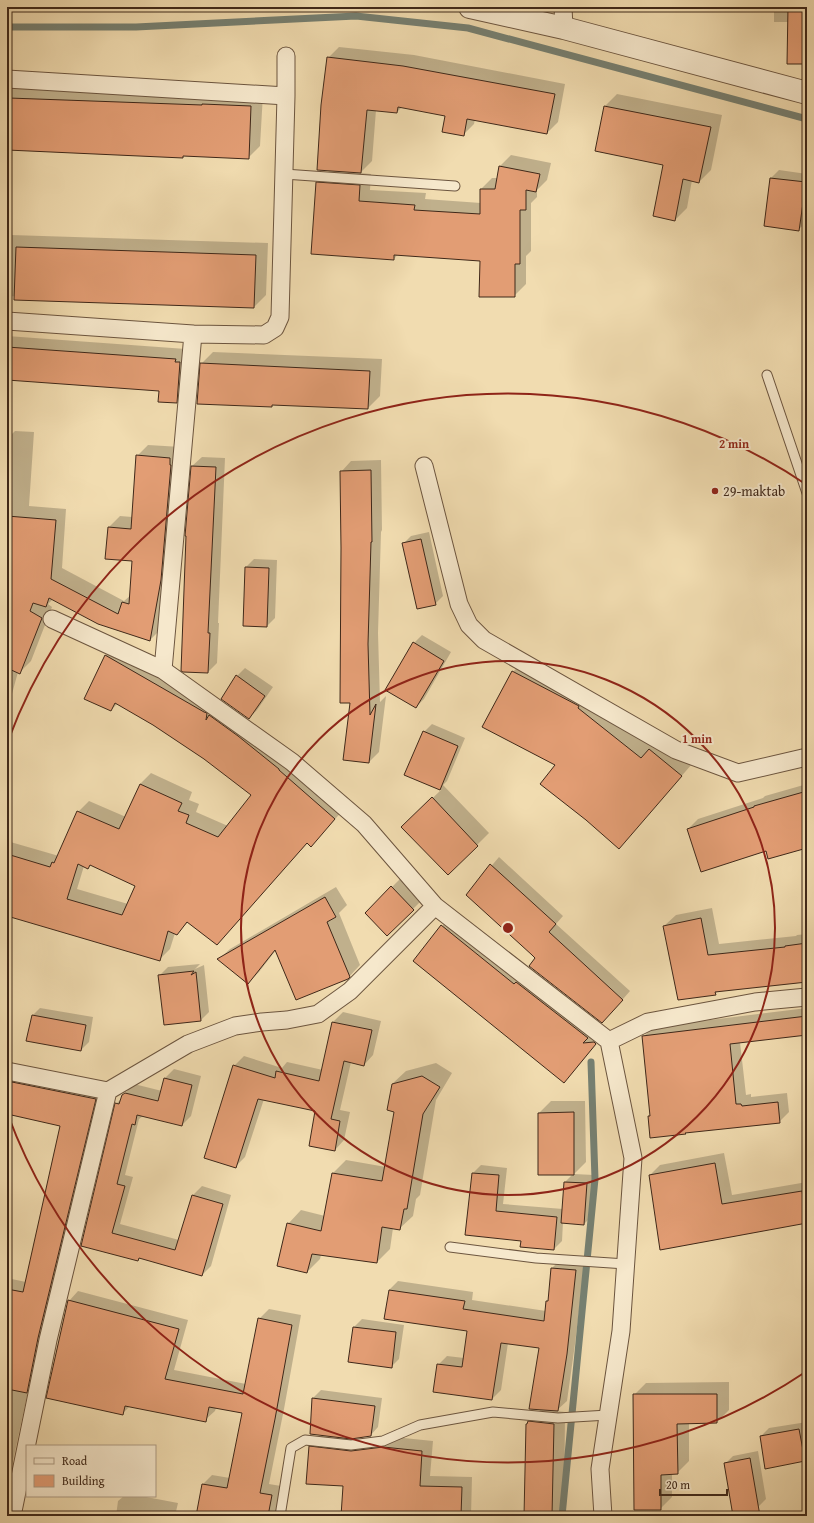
<svg xmlns="http://www.w3.org/2000/svg" width="814" height="1523" viewBox="0 0 814 1523" font-family="'Gentium Book Plus',serif">
	<style>
		.shadow { fill: #0003; fill-rule: evenodd }
		.lines { fill: none; stroke-linecap: round; stroke-linejoin: round }
		.stream { stroke: #768072; stroke-width: 7 }
		.building { fill: #e29d74; stroke: #3f2819; fill-rule: evenodd }
		.service-casing { stroke: #6c553f; stroke-width: 11 }
		.minor-casing { stroke: #6c553f; stroke-width: 19 }
		.tertiary-casing { stroke: #6c553f; stroke-width: 24 }
		.service { stroke: #f6e8cc; stroke-width: 9 }
		.minor { stroke: #f6e8cc; stroke-width: 17 }
		.tertiary { stroke: #f6e8cc; stroke-width: 22 }
		.ring { fill: none; stroke: #8f2418; stroke-width: 2 }
		.poi-dot { fill: #8f2418; stroke: #f6e8cc; stroke-width: 1.5 }
		.labels { text-anchor: middle; stroke-width: 4; stroke-linejoin: round; paint-order: stroke }
		.poi-label { font-size: 14px; fill: #3f2819; stroke: #f6e8cc; text-anchor: start }
		.centre { fill: #8f2418; stroke: #f6e8cc; stroke-width: 2 }
		.ring-label { font-size: 12px; text-anchor: middle; font-weight: bold; fill: #8f2418; stroke: #f6e8cc; stroke-width: 4; stroke-linejoin: round; paint-order: stroke }
	</style>
	<rect width="100%" height="100%" fill="#f1dcb0"/>
	<filter id="stains"><feTurbulence type="fractalNoise" baseFrequency=".005" numOctaves="4"/><feColorMatrix values="0 0 0 0 .2 0 0 0 0 .09 0 0 0 0 .02 0 0 0 .5 -.17"/></filter>
	<radialGradient id="worn" r=".72"><stop offset=".6" stop-color="#630" stop-opacity="0"/><stop offset="1" stop-color="#630" stop-opacity=".3"/></radialGradient>
	<path class="shadow" d="M774 7H807V63L789 22H774Z
		M339 47 414 55 565 84 558 122 547 133 475 119 474 124 463 135 446 115 402 107 397 112 376 110 372 161 360 173 371 174 370 190 426 193 425 199 481 203V189L492 178H498L500 166 511 155 551 163 547 180 537 190V197L531 203V251L526 256V284L514 296 481 260 398 254 394 259 317 183 330 170 328 58Z
		M7 85 263 94 260 146 248 158 184 155 182 157 7 149Z
		M617 94 722 115 711 170 699 182 692 180 687 208 675 220 664 164 605 106Z
		M779 170 807 174V222L799 229 771 178Z
		M7 232H11V235L268 243 266 295 254 307 7 296Z
		M7 336 186 349 187 392 176 402 160 390 7 379Z
		M213 352 382 359 380 396 368 408 273 404 271 406 201 364Z
		M15 431 34 432 29 506 66 509 62 568 124 601 131 595 133 560 109 527 120 516 132 517 137 456 148 445 181 447 161 629 150 640 53 599 48 604 52 607 31 661 20 672H18L7 712V439Z
		M202 457 225 458 218 623H219L217 663 208 672 192 466Z
		M381 460 382 530 381 532 378 633 380 702 386 696 379 752 369 762 351 702 342 548 341 472 351 461Z
		M429 532 443 596 435 604 403 544 411 536Z
		M254 559 277 560 275 618 267 626 246 567Z
		M422 635 451 652 424 699 416 707 414 643Z
		M117 645 345 808 311 846 308 842 217 944 188 922 176 934 175 933 170 949 159 960 7 915V841L59 856 78 812 89 801 126 817 140 784 151 773 192 792 189 800 199 804 196 812 228 826 253 795 205 758 154 724 118 703 111 710 86 698 106 655ZM91 865 137 885 128 904 77 889 84 866 88 868Z
		M524 660 589 696 653 747 661 738 692 764 619 848 556 765 513 672Z
		M245 668 273 687 257 710 249 718 237 676Z
		M432 724 465 738 447 781 443 785 489 833 448 874 415 815 441 790 406 775 424 732Z
		M807 784V847L766 849 688 829 698 819 763 798 765 796Z
		M499 857 563 916 556 924 630 991 610 1014 536 958 467 895Z
		M400 879 421 901 387 935 366 913Z
		M336 887 347 905 339 913 360 965 348 978 276 950 259 972 248 983 219 959 230 949Z
		M712 908 719 944 796 936 797 935 807 934V980L719 990 715 994 664 926 676 915Z
		M451 917 604 1034 573 1072 564 1081 442 926Z
		M200 964 195 969 204 965 209 1012 201 1020 165 1024 160 975 168 967Z
		M40 1008 93 1017 89 1042 81 1050 32 1016Z
		M807 1008V1034L740 1042 746 1095 751 1094V1097L787 1093 789 1112 779 1122 649 1116 651 1114 643 1037 653 1027Z
		M343 1012 381 1021 373 1055 364 1065 351 1062 340 1110 350 1112 344 1140 335 1150 316 1110 264 1099 245 1157 235 1167 234 1066 244 1056 282 1068 287 1062 323 1070 333 1022Z
		M436 1063 452 1073 436 1100 420 1195 416 1199 413 1216 399 1229 393 1228 390 1249 377 1262 321 1255 320 1259 307 1272 288 1224 301 1210 325 1216 333 1173 346 1160 386 1167 396 1111 392 1084 406 1071Z
		M7 1069 105 1089 36 1383 28 1391 7 1489V1278L26 1282 61 1125 7 1113Z
		M174 1069 201 1076 191 1116 182 1125 143 1116 139 1119 125 1175 133 1177 120 1224 179 1240 193 1195 202 1186 231 1195 211 1266 202 1275 141 1257 138 1260 82 1245 116 1104 122 1098 123 1095 134 1084 162 1091 165 1078Z
		M551 1101H585L586 1162 574 1174 594 1175 592 1216 584 1224 563 1222 562 1241 554 1249 522 1240 467 1234 473 1173 481 1165 507 1168 503 1204 563 1209 565 1182 573 1174 539 1113Z
		M724 1153 732 1195 807 1182V1222L661 1249 650 1175 660 1165Z
		M561 1259 585 1262 575 1344 567 1401 556 1411 565 1412 564 1516H525L528 1423 541 1409 540 1347 508 1343 501 1390 492 1399 438 1365 447 1356 464 1358 468 1330 389 1290 398 1281 473 1292 472 1300 546 1311 549 1300 552 1268Z
		M78 1291 188 1320 174 1370 246 1384 259 1319 269 1309 301 1315 284 1409 269 1484 281 1486 276 1516H197L203 1484 212 1475 230 1478 243 1412 216 1408 215 1411 205 1420 130 1406 123 1413 69 1301Z
		M362 1319 404 1325 399 1359 391 1367 354 1327Z
		M729 1382V1410L717 1422 689 1423V1461L677 1473H672V1497L660 1509 634 1395 646 1383Z
		M321 1390 382 1398 378 1427 370 1436 348 1439 362 1441 394 1437 433 1441 430 1476 472 1477 471 1516H342L344 1485 310 1447 322 1435 311 1434 313 1398Z
		M807 1422V1458L805 1460 761 1436 769 1428Z
		M758 1451 766 1499 758 1507 725 1464 733 1456Z
		M124 1496H141L178 1503 175 1516H116L118 1501Z"/>
	<g class="lines">
		<path class="stream" d="M7 27H136L356 16 468 28 807 119
			M562 1516 595 1179 591 1062"/>
	</g>
	<path class="building" d="M788 7H807V64H787Z
		M327 57 403 66 555 94 547 134 467 119 464 136 442 132 445 116 398 107 397 113 367 110 361 173 317 170 321 105Z
		M9 98 202 105V104L251 106 249 159 183 156V158L7 150Z
		M604 106 711 127 699 183 683 179 675 221 653 216 663 165 595 151Z
		M499 166 540 174 536 192 526 190V210H520V264H515V297H479L480 261 394 255V260L311 254 316 182 360 185 359 201 415 205 414 210 480 214V189H495Z
		M770 178 806 182 799 231 764 226Z
		M16 247 256 255 254 308 14 300Z
		M7 347 176 359 175 362H180L177 403 158 402 159 391 7 380Z
		M200 363 370 371 368 409 272 405V407L197 404Z
		M136 455 170 458V465H171L161 580 150 641 98 624 49 598 46 607 33 603 30 611 42 618 20 674 7 668V516L56 520 51 579 118 614 122 602 129 604 132 561 105 559 108 527 131 529Z
		M191 466 216 467 208 633H210L208 673 183 672 181 671 186 536H185Z
		M371 470 372 542H371L368 644 370 715 376 704 369 763 343 760 350 703H340L341 548 340 471Z
		M421 539 436 605 417 609 402 543Z
		M245 567 269 568 267 627 243 626Z
		M413 642 444 661 416 708 385 690Z
		M105 655 204 712 207 713 206 720 209 715 238 736 279 769V770L335 819 311 847 307 843 217 945 187 922 177 935 168 931 160 961 7 916V854L50 867 52 862 54 863 77 811 119 829 140 784 182 803 178 811 189 815 186 823 218 837 251 795 204 759 153 725 115 703 111 711 84 699ZM78 864 88 869 90 865 135 886 122 915 67 899Z
		M512 671 579 706 578 708 641 758 649 749 682 776 619 849 586 820 540 784 555 765 482 727Z
		M236 675 265 696 249 719 221 699Z
		M423 731 458 746 440 790 404 775Z
		M807 791V848L768 859 766 851 701 872 687 829 754 807V806Z
		M432 797 478 846 448 875 401 827Z
		M490 864 556 924 549 932 623 1000 602 1023 529 966 535 958 532 955 466 895Z
		M391 886 414 910 387 936 365 913Z
		M325 897 336 917 327 922 350 977 348 979 296 1000 275 950 248 984 217 959Z
		M701 918 708 955 785 947V946L807 943V982L715 992 716 995 678 1000 663 926Z
		M441 925 514 984 516 982 588 1038 583 1043 594 1042 596 1044 564 1083 413 961Z
		M194 971 191 975 196 972 201 1021 164 1025 158 975Z
		M32 1015 86 1025 81 1051 26 1041Z
		M807 1016V1035L730 1044 736 1104H741L742 1106 778 1102 780 1123 685 1133 686 1134 650 1138 648 1116H650L642 1036Z
		M332 1022 372 1030 364 1066 344 1061 331 1119 340 1121 335 1151 309 1146 315 1111 258 1099 236 1168 204 1158 233 1065 275 1078 276 1071 319 1081Z
		M422 1076 440 1087 423 1114 407 1209H404L400 1230 382 1227 377 1263 312 1254 307 1273 277 1266 287 1223 321 1231 332 1173 382 1181 394 1112 387 1110 392 1084Z
		M164 1078 192 1085 182 1126 137 1115 135 1125 132 1124 117 1184 125 1186 112 1233 175 1250 192 1195 223 1204 202 1276 139 1258 138 1261 81 1246 115 1103 119 1104 122 1095 125 1093 158 1101Z
		M7 1081 96 1099 38 1338 27 1393 7 1389V1289L23 1292 60 1126 7 1114Z
		M574 1112V1175H538V1113Z
		M715 1163 722 1204 802 1191 807 1223 660 1250 649 1175Z
		M472 1173 499 1175 496 1211 557 1217 554 1250 520 1247 521 1241 465 1235Z
		M564 1182 587 1183 584 1225 561 1223Z
		M551 1268 576 1270 567 1354 558 1411 529 1409 539 1348 501 1343 492 1400 433 1392 437 1364 462 1367 467 1331 384 1319 389 1290 465 1301 463 1309 544 1321 546 1301H548Z
		M68 1300 179 1329 165 1379 243 1394 258 1318 292 1325 275 1419 260 1493 272 1495 268 1516H196L202 1484 227 1488 242 1413 209 1407 206 1422 125 1406 123 1415 46 1398Z
		M353 1327 396 1332 392 1368 348 1362Z
		M633 1394H717V1423L677 1424 678 1474 661 1475V1510H634Z
		M312 1398 375 1406 371 1436 351 1439 310 1434Z
		M528 1421 554 1424 552 1516H524L526 1424H527Z
		M799 1429 805 1461 765 1469 760 1436Z
		M309 1446 351 1451 383 1447 422 1451 420 1486 462 1487 461 1516H341L343 1486 306 1484Z
		M750 1458 760 1516H733L724 1463Z"/>
	<g class="lines">
		<defs>
			<path id="service" d="M284 174 455 186
				M767 375 807 493
				M450 1247 536 1258 626 1264
				M280 1516 291 1448 305 1440 351 1445 383 1441 420 1425 493 1412 558 1418 608 1415"/>
			<path id="minor" d="M563 7 564 28
				M7 79 286 96
				M7 321 193 334 264 335 275 328 280 317 286 96V56
				M193 334 163 670 292 762 364 824 435 906 609 1041 633 1158 621 1331 600 1469 603 1516
				M424 466 459 604 469 625 484 640 676 750 738 773 807 757
				M52 619 163 670
				M609 1041 648 1022 755 1002 807 997
				M7 1071 108 1091 188 1044 235 1026 262 1022 287 1020 318 1014 350 991 435 906
				M12 1516 48 1340 108 1091"/>
			<path id="tertiary" d="M470 7 564 28 807 93"/>
		</defs>
		<use href="#service" class="service-casing"/>
		<use href="#minor" class="minor-casing"/>
		<use href="#tertiary" class="tertiary-casing"/>
		<use href="#service" class="service"/>
		<use href="#minor" class="minor"/>
		<use href="#tertiary" class="tertiary"/>
	</g>
	<g class="ring">
		<circle cx="508" cy="928" r="267"/>
		<path d="M807 1371A534 534 0 0 1 8 1115M8 741A534 534 0 0 1 807 485"/>
	</g>
	<circle class="poi-dot" cx="715" cy="491" r="4"/>
	<g class="labels">
		<g class="poi-label">
			<text x="723" y="496">29-maktab</text>
		</g>
	</g>
	<circle cx="508" cy="928" r="6" class="centre"/>
	<g class="ring-label">
		<text x="734" y="448">2 min</text>
		<text x="697" y="743">1 min</text>
	</g>
	<rect width="814" height="1523" fill="none" stroke="#f1dcb0" stroke-width="24"/>
	<rect x="8" y="8" width="798" height="1507" fill="none" stroke="#3f2819" stroke-width="2"/>
	<rect x="12" y="12" width="790" height="1499" fill="none" stroke="#3f2819"/>
	<rect x="26" y="1445" width="130" height="52" fill="#f6e8cc" stroke="#ad9b84"/>
	<rect x="34" y="1458" width="20" height="6" fill="#f6e8cc" stroke="#ad9b84"/>
	<text x="62" y="1465" font-size="12" fill="#3f2819">Road</text>
	<rect x="34" y="1475" width="20" height="12" fill="#e29d74" stroke="#ad9b84"/>
	<text x="62" y="1485" font-size="12" fill="#3f2819">Building</text>
	<path d="M660 1489v6h67v-6" fill="none" stroke="#3f2819" stroke-width="2"/>
	<text x="666" y="1489" font-size="12" fill="#3f2819" stroke="#f6e8cc" stroke-width="3" paint-order="stroke">20 m</text>
	<rect width="100%" height="100%" filter="url(#stains)"/>
	<rect width="100%" height="100%" fill="url(#worn)"/>
</svg>
